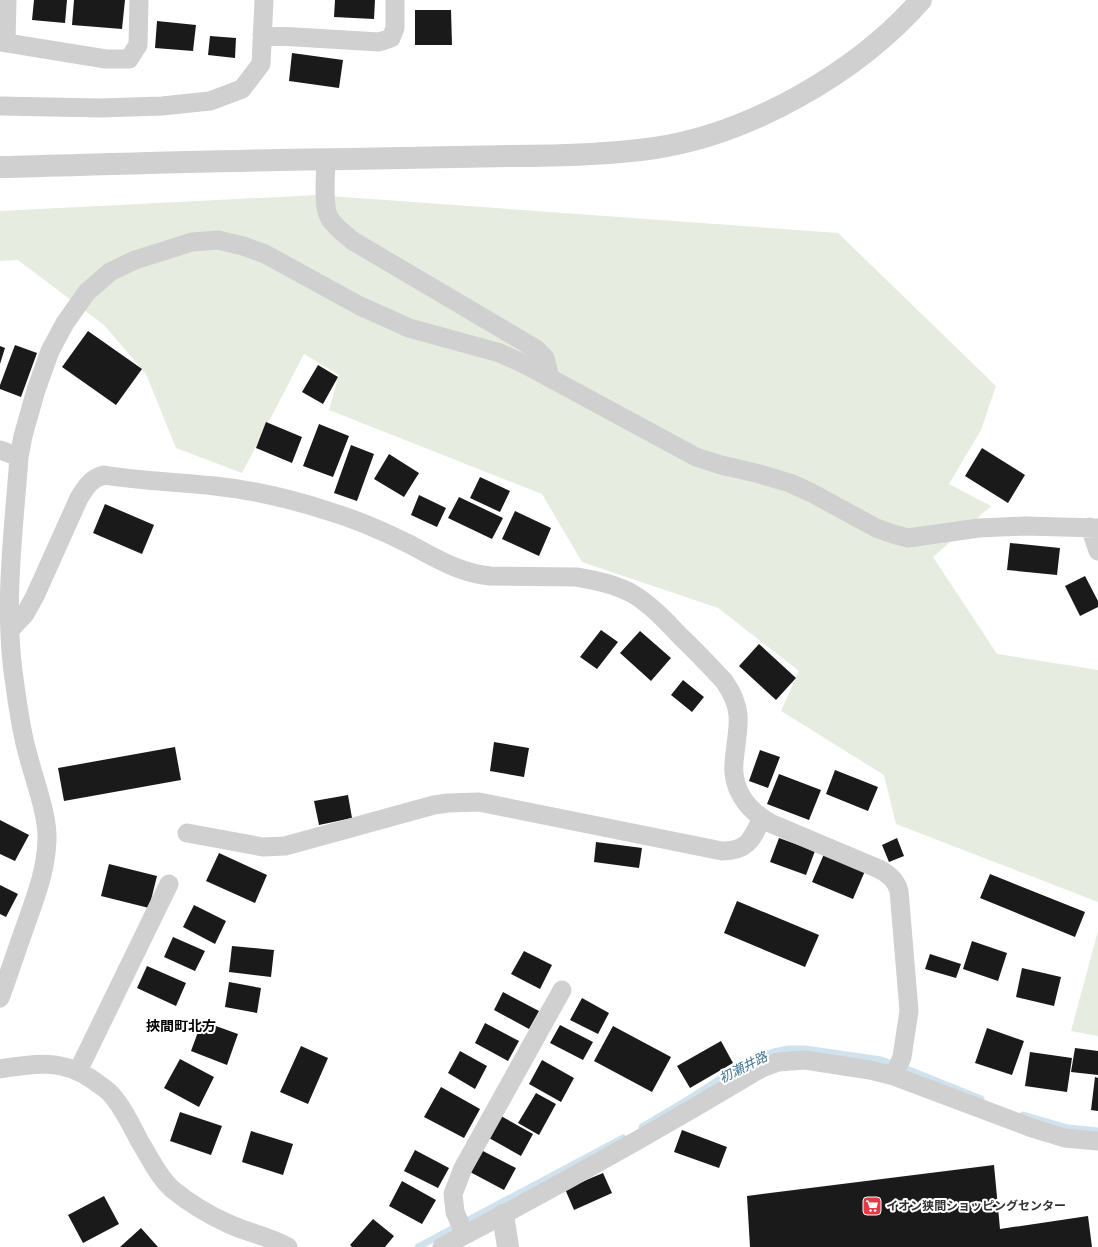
<svg xmlns="http://www.w3.org/2000/svg" width="1098" height="1247" viewBox="0 0 1098 1247" font-family="'Roboto Condensed','Noto Sans JP',sans-serif">
	<style>
		.green { fill: #e6ecdf }
		.lines { fill: none; stroke-linecap: round; stroke-linejoin: round }
		.stream { stroke: #cfe2ee; stroke-width: 7 }
		.building { fill: #1a1a1a }
		.minor { stroke: #d0d0d0; stroke-width: 19 }
		.tertiary { stroke: #d0d0d0; stroke-width: 22 }
		.labels { text-anchor: middle; stroke-width: 4; stroke-linejoin: round; paint-order: stroke }
		.poi-label { font-size: 12px; font-weight: bold; fill: #333; stroke: #fff; text-anchor: start }
		.water-label { font-size: 13px; font-style: italic; fill: #3f7597; stroke: #fff }
		.quarter-label { font-size: 14px; font-weight: bold; fill: #000; stroke: #fff }
	</style>
	<rect width="100%" height="100%" fill="#fff"/>
	<path class="green" d="M316 195 838 233 996 386 981 430 949 484 991 506 933 557 997 654 1098 670V902L896 824 884 775 781 711 799 671 718 608 582 562 542 494 329 410 339 375 304 354 242 473 176 448 146 374 104 325 18 260 0 261V211Z
		M1098 931V1036L1071 1031Z"/>
	<g class="lines">
		<path class="stream" d="M1023 1115 1068 1128 1098 1131
			M642 1127 689 1099 731 1072 754 1059 774 1052 788 1049H805L881 1060 914 1072 981 1099
			M418 1247 623 1138"/>
	</g>
	<path class="building" d="M34 0H67L65 23 32 20Z
		M74 0H125L122 29 72 25Z
		M335 0H375L374 19 334 17Z
		M415 10H451L452 45H415Z
		M157 21 196 25 193 51 155 48Z
		M210 36 236 38 235 58 208 55Z
		M292 53 343 60 339 88 289 81Z
		M88 331 142 369 116 405 62 367Z
		M15 345 37 353 21 397 0 389V385Z
		M0 346 5 348 0 364Z
		M318 365 338 377 323 404 302 392Z
		M266 422 302 437 292 463 256 448Z
		M319 424 349 436 333 477 303 466Z
		M351 445 374 454 357 501 334 493Z
		M982 448 1025 475 1008 503 965 476Z
		M389 454 419 473 404 497 374 479Z
		M480 477 510 491 500 512 470 498Z
		M419 495 446 508 437 527 411 515Z
		M459 497 503 518 492 539 448 518Z
		M105 504 154 525 142 554 93 533Z
		M515 511 551 528 539 556 502 539Z
		M1010 543 1060 548 1057 575 1007 570Z
		M1085 576 1098 601V607L1080 616 1065 586Z
		M601 630 618 642 597 669 580 657Z
		M640 631 671 658 651 681 620 653Z
		M759 644 796 678 776 700 739 666Z
		M683 680 704 697 692 712 671 695Z
		M494 742 529 748 524 777 490 771Z
		M175 747 181 780 64 801 58 768Z
		M760 750 780 757 768 788 749 781Z
		M835 770 878 787 868 811 826 794Z
		M779 774 821 790 809 820 767 804Z
		M348 795 352 818 319 825 314 801Z
		M0 820 29 835 15 861 0 854Z
		M779 838 815 851 806 875 770 862Z
		M897 838 904 856 889 862 882 845Z
		M596 842 642 848 639 868 594 862Z
		M219 853 267 875 255 903 206 881Z
		M824 854 865 871 853 899 812 882Z
		M109 864 157 876 149 908 101 896Z
		M990 874 1085 912 1075 937 980 898Z
		M0 885 18 894 6 917 0 914Z
		M737 901 819 935 805 967 724 933Z
		M194 905 226 921 215 944 183 927Z
		M173 937 205 951 195 971 164 957Z
		M972 941 1007 953 998 981 963 969Z
		M232 946 274 950 271 977 229 972Z
		M524 951 552 965 540 989 511 974Z
		M930 954 961 964 956 978 925 969Z
		M147 966 186 983 176 1006 137 988Z
		M1022 968 1061 977 1054 1006 1016 997Z
		M229 982 261 988 257 1013 225 1007Z
		M503 992 539 1011 529 1029 494 1010Z
		M582 998 609 1013 598 1034 570 1020Z
		M202 1021 238 1034 227 1065 191 1051Z
		M485 1023 519 1041 508 1061 475 1043Z
		M560 1025 593 1042 583 1060 550 1043Z
		M613 1026 671 1057 652 1092 594 1061Z
		M987 1028 1024 1041 1012 1075 975 1063Z
		M721 1041 733 1063 690 1088 677 1066Z
		M301 1046 328 1058 308 1104 280 1092Z
		M1075 1048 1098 1051V1075L1071 1072Z
		M460 1051 487 1066 475 1089 448 1073Z
		M1030 1052 1072 1058 1067 1092 1025 1086Z
		M180 1059 214 1077 199 1107 164 1088Z
		M542 1060 574 1078 561 1102 529 1084Z
		M1095 1077 1098 1078V1111L1091 1110Z
		M441 1087 480 1109 464 1138 424 1117Z
		M536 1093 556 1104 539 1135 518 1123Z
		M180 1112 222 1126 211 1155 170 1141Z
		M501 1116 533 1134 521 1156 489 1138Z
		M682 1130 727 1147 719 1168 674 1152Z
		M251 1131 293 1144 283 1175 242 1162Z
		M415 1150 449 1168 438 1188 404 1171Z
		M481 1150 516 1168 504 1190 470 1172Z
		M994 1165 1000 1229 1088 1216 1092 1247H750L747 1196Z
		M603 1173 612 1193 574 1210 565 1189Z
		M402 1181 436 1200 422 1224 389 1206Z
		M104 1196 119 1224 83 1243 68 1215Z
		M373 1219 394 1236 385 1247H352L350 1245Z
		M141 1228 158 1247H120Z"/>
	<g class="lines">
		<path class="minor" d="M262 35 379 42 391 38 395 28V0
			M0 42 106 59H129L138 45 139 0
			M6 43 7 0
			M0 106 101 108 162 106 210 101 242 89 261 64 264 0
			M326 159C326 173 322 207 330 219 336 228 345 234 353 241L536 349 545 358 550 378
			M0 450 19 457
			M1090 527 1098 551
			M10 630 25 614 35 596 79 498C86 487 90 479 104 475 140 481 178 482 215 486 253 490 291 499 328 511 355 519 383 531 409 544 436 558 459 573 490 576L576 577C596 580 615 584 633 594 651 605 666 621 681 637 696 651 710 666 724 681 731 691 737 702 738 715 739 725 737 735 736 745 735 754 733 764 734 773 736 795 751 812 770 823L879 869C889 874 896 880 899 891L909 1011 902 1057 894 1076
			M187 833 263 847 285 846 434 805 448 803 479 802 722 851C748 851 752 839 762 818
			M0 998C9 974 17 949 26 924 36 896 46 870 47 840 48 815 34 779 28 755 20 728 17 699 13 671 4 600 14 528 19 457L23 436 36 390 50 351 65 323 87 292 110 272 135 260 192 242 218 240 243 246 265 254 360 306 387 318 409 328 500 353 524 364 696 457 721 465 756 473 790 483 812 493 876 528 893 534 908 538 979 528 1025 526 1098 528
			M0 1069C35 1063 63 1059 93 1080 98 1084 105 1088 110 1093 123 1107 131 1125 140 1142 150 1158 158 1176 172 1189 189 1203 209 1215 229 1224 248 1233 269 1236 288 1247
			M78 1071 169 884
			M465 1235 455 1212 453 1194 463 1168 562 990
			M442 1247C547 1192 651 1134 753 1073L764 1067 778 1062 805 1060 870 1070 894 1076 1035 1129 1065 1138 1098 1141"/>
		<path class="tertiary" d="M0 167C116 164 233 160 349 159 403 158 456 157 509 156 558 156 607 155 655 148 750 134 858 72 921 0
			M503 1215 508 1247"/>
	</g>
	<defs>
		<symbol id="supermarket-square" viewBox="-11 -11 22 22"><rect x="-9" y="-9" width="18" height="18" rx="4" fill="#e63946" stroke="#fff"/><path d="M-6-5.5h2.5l.6 2H6L4.5 2H-2.5L-4.4-4H-6ZM-1.5 3.2a1.3 1.3 0 1 0 .1 0ZM3 3.2a1.3 1.3 0 1 0 .1 0Z" fill="#fff"/></symbol>
	</defs>
	<g fill-rule="evenodd">
		<use href="#supermarket-square" x="861" y="1195" width="22" height="22"/>
	</g>
	<g class="labels">
		<g class="poi-label">
			<text x="886" y="1210">イオン狭間ショッピングセンター</text>
		</g>
		<g class="water-label">
			<text transform="translate(743 1067) rotate(-27)" y="5">初瀬井路</text>
		</g>
		<g class="quarter-label">
			<text x="181" y="1031">挾間町北方</text>
		</g>
	</g>
</svg>
